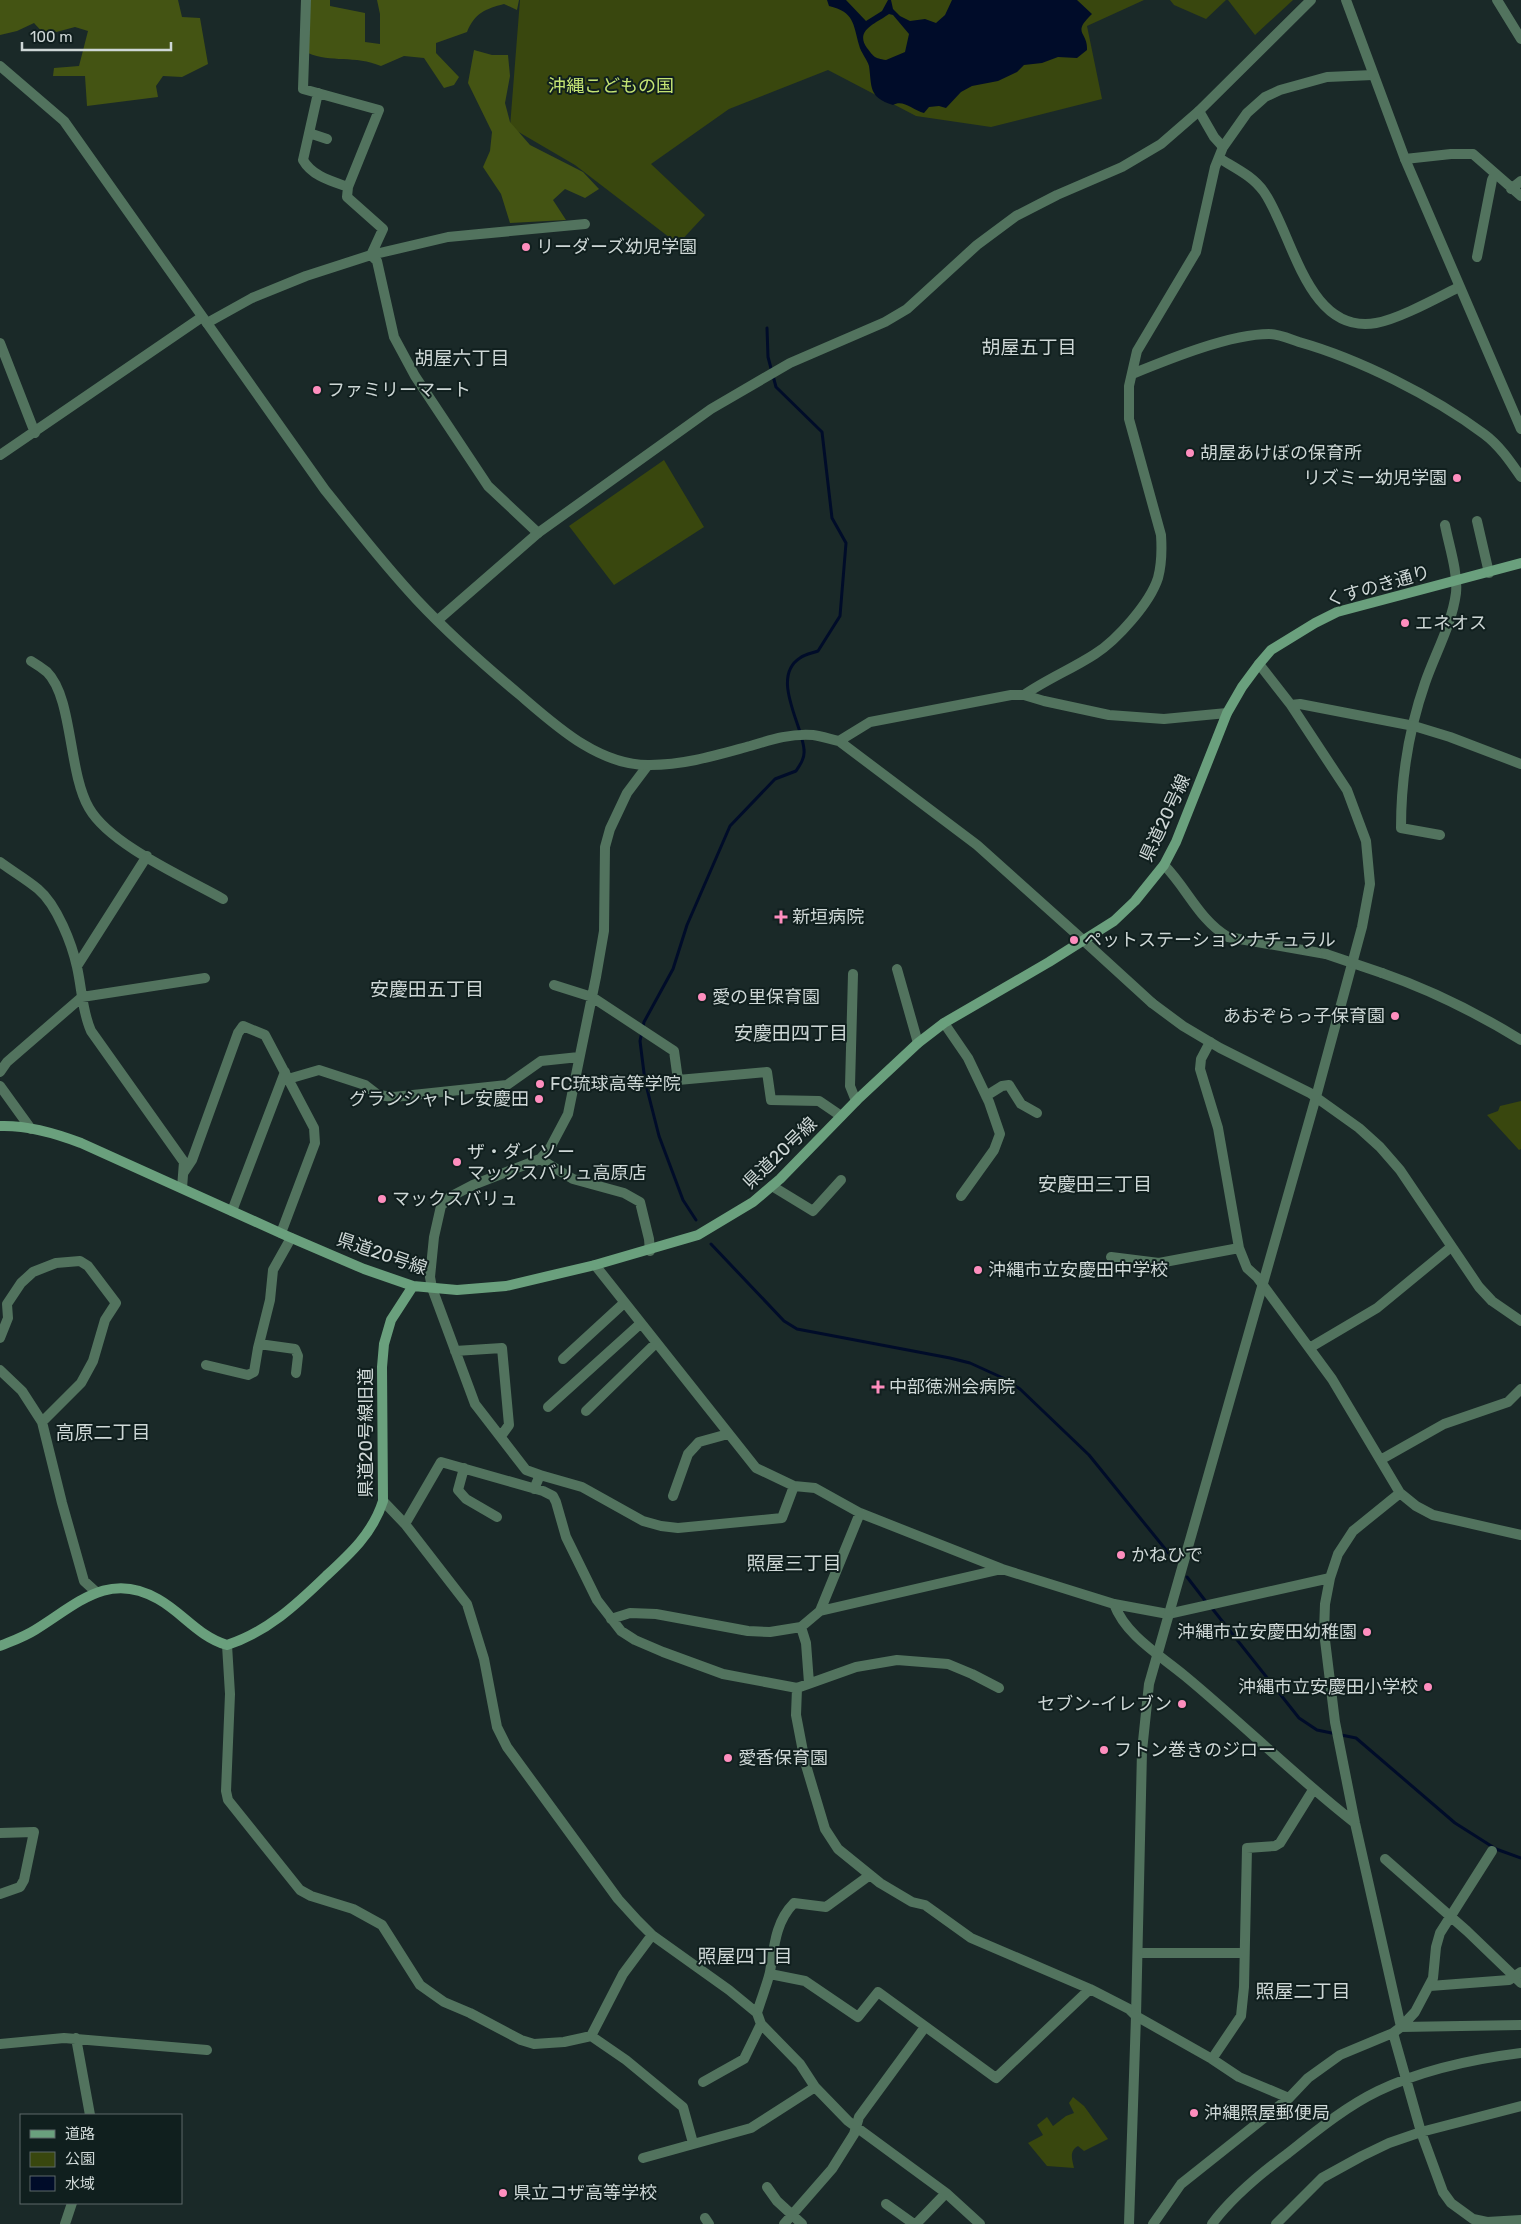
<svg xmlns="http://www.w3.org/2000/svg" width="1521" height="2224" viewBox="0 0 1521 2224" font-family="Rubik,'Noto Sans JP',sans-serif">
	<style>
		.green { fill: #39470e }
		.forest { fill: #445413 }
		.water { fill: #000c29; fill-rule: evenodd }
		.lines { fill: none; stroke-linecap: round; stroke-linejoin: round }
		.stream { stroke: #000c29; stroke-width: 3 }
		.minor { stroke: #52735e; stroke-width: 10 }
		.tertiary { stroke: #52735e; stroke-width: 10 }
		.secondary { stroke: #6aa07d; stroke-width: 10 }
		.minor-bridge { stroke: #52735e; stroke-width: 10 }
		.poi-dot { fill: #fe8ebe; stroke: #101f1e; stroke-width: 2 }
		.labels { text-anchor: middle; stroke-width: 4; stroke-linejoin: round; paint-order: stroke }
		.park-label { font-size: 18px; fill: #c4e474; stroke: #101f1e }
		.poi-label { font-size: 18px; fill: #ced7d6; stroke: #101f1e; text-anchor: start }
		.street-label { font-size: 18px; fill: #ced7d6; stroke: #101f1e }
		.neighbourhood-label { font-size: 19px; fill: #ced7d6; stroke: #101f1e }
	</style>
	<rect width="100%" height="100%" fill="#1a2928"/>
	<path class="green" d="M520 0H1144L1087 26 1102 99 991 127 916 116 828 70 729 109 651 164 705 215 678 244 575 165 510 127Z
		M1170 0H1226L1206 19 1174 5Z
		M1228 0H1293L1255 35Z
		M664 460 704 527 614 585 569 526Z
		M1521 1101V1149L1519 1150 1487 1115 1498 1111 1500 1106Z
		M1073 2097 1084 2106 1108 2139 1084 2151 1078 2146C1069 2151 1072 2159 1074 2168L1047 2166 1028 2143 1043 2135 1037 2125 1047 2117 1053 2126 1066 2116 1074 2113 1069 2103Z"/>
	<path class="forest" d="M0 0H178L182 17 200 18 208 64 182 77 163 76 156 86 158 97 87 106 85 76H53L54 68 79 66 88 31 75 27 45 35 34 23 17 31 0 35Z
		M310 0H330V6L365 13V42L380 44V14L377 0H519L517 10 504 4C485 9 475 13 467 32L436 43V53L459 77 454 85 444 88 424 58 404 56 381 66C355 55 331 63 308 53Z
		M474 50 492 55H508L510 76 505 103 510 122 530 145 583 172 599 189 585 198 565 189 553 200 566 220 510 223 501 194 483 167 490 151 492 132 468 83Z"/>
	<path class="water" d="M827 0H846L866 21 882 11 888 0H891L893 9 900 16 910 21 925 19 936 23 945 15 952 0H1077L1092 14C1071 34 1088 31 1087 50L1077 58 1058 57 1042 63 1024 65 1017 72 998 81 972 86 961 92 946 108 939 106 929 107 924 113C913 110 903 99 893 105 868 97 872 87 869 66 867 59 861 53 859 45 853 23 854 12 829 6ZM889 14 893 15 909 34 905 52 886 60C874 58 874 57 867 48 854 30 877 23 889 14Z"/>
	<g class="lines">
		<path class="stream" d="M696 1220 683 1200 659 1136 645 1081 640 1041 644 1022 673 969 687 925 730 826 775 779 796 771C800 765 805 758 804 750 803 726 770 677 800 658 805 654 813 653 818 651L840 616 846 543 832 518 822 432 776 387 768 357 767 328
			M711 1244 784 1321 797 1329 950 1358 970 1363 1003 1378 1020 1389 1089 1455 1175 1561
			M1187 1577 1207 1603
			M1211 1607 1299 1718 1317 1730 1356 1738 1455 1823 1496 1849 1521 1858"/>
		<path class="minor" d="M306 0 303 89 379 110 348 187 347 197 383 229 371 255
			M1497 0 1521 39
			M318 93 303 160C312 176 331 181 348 187
			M1199 111 1214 137 1223 147
			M309 133 327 139
			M1219 158C1235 168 1253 176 1264 192 1293 234 1307 335 1376 323 1399 319 1437 298 1459 287
			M1405 159 1451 154H1473L1521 196
			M1511 189 1521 181
			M371 255 377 261 394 337 415 376 488 486 538 533
			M1477 257 1492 180 1495 174
			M207 323 252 298 306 276 371 255 448 237 585 224
			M0 343 35 433
			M1132 374C1169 359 1230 334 1269 334 1279 334 1290 339 1299 342 1359 359 1433 396 1484 434 1499 445 1510 461 1521 477
			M0 455 202 317
			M1477 521 1489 573
			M31 661C36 664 42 668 47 672 73 698 68 772 89 808 110 845 186 878 223 899
			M1024 695C1047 679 1072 669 1095 654 1117 640 1150 603 1158 578 1162 563 1162 550 1161 535L1129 419V386L1137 351 1196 252 1215 167 1223 147 1247 113 1265 97 1280 90 1327 77 1373 75
			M1440 835 1401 828C1401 780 1409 729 1425 683 1435 654 1452 624 1456 593 1458 572 1449 546 1445 525
			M0 862C12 871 26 879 38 889 57 905 72 944 77 967 82 989 82 1011 91 1031L184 1162 182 1188
			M1164 865C1187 888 1199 920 1228 937L1326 954
			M1083 940 1152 1003
			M77 966 147 856
			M897 969 918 1043
			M1382 973C1431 990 1477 1013 1521 1040
			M853 974 850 1086 856 1101
			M554 985 592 997 674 1051 678 1080 767 1072 771 1100 819 1101 841 1116
			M944 1023 968 1058 989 1102 1000 1134 994 1150 961 1196
			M1210 1042 1201 1059 1200 1069 1218 1128 1239 1248 1247 1268 1257 1277 1332 1379 1400 1493 1416 1506 1433 1515 1521 1535
			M0 1072 7 1062 82 997 205 978
			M288 1079 319 1070 365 1085 378 1095 394 1097 507 1085 541 1061 579 1057
			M0 1086 31 1129
			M986 1096 1002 1086 1009 1085 1021 1104 1037 1113
			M540 1159 573 1179 624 1193 640 1202 649 1239 650 1251
			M184 1172 192 1160 238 1033 243 1026 265 1035 314 1128 315 1143 281 1233
			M772 1186 813 1211 841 1180
			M232 1211 285 1072
			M1111 1257 1159 1263 1239 1248
			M595 1265 756 1468 794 1486 815 1488 860 1513 1002 1569 1114 1604 1168 1614 1330 1578
			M0 1338 8 1318 7 1304 21 1283 33 1272 56 1263 80 1261 88 1266 116 1303 105 1320 93 1361 81 1383 42 1422
			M259 1344 295 1349 298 1356 296 1373
			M1311 1347 1377 1308 1451 1247
			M455 1351 502 1348 509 1425 501 1436
			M563 1359 624 1303
			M206 1365 248 1375 254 1372 258 1348 270 1300 273 1270 291 1238
			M0 1370 22 1391 42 1422 62 1503 84 1581 95 1591
			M548 1407 640 1324
			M586 1411 656 1343
			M1382 1459 1444 1424 1508 1402 1521 1389
			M464 1468 458 1490 466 1499 497 1517
			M540 1475 526 1470 475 1404 432 1288 430 1277 434 1237 441 1206 450 1197 473 1185 540 1159 550 1148 568 1114 596 977 604 931 605 847 610 829 627 793 648 765
			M534 1489 540 1475 582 1487 643 1521 661 1526 678 1528 782 1518 794 1486
			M1400 1493 1353 1531 1338 1554 1330 1578 1325 1604 1324 1632 1335 1722 1355 1823 1401 2027
			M673 1496 688 1454 699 1442 728 1434
			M383 1501 405 1524 467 1604 484 1659 497 1727 507 1747 618 1899 638 1921 652 1935 729 1990 757 2013 761 2024 800 2064 815 2087 848 2121 946 2193 980 2224
			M405 1524 441 1462 543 1491 553 1496 556 1502 566 1537 597 1600 621 1631 635 1640 663 1652 723 1674 797 1688 856 1667 897 1660 948 1664 972 1674 999 1688
			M1114 1604C1126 1636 1160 1655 1185 1676 1243 1724 1296 1777 1355 1823
			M820 1611 860 1513
			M611 1619 630 1613 656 1614 748 1631 770 1632 801 1627 820 1611 1002 1569
			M801 1627 806 1643 809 1683
			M227 1645 230 1694 226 1791 228 1800 300 1890 311 1896 353 1909 382 1925 420 1985 444 2002 470 2013 521 2040 534 2044 564 2042 591 2036 626 2060 683 2107 693 2143
			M797 1688 796 1715 805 1762 825 1829 838 1849 880 1883 912 1902 925 1905 971 1938 1090 1989 1129 2009 1136 2016 1212 2059 1239 2077 1289 2098
			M0 1833 34 1832 24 1880 20 1887 0 1894
			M1385 1859 1467 1931 1521 1983
			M1138 1953H1244
			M770 1974 805 1981 858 2017 878 1992 996 2078 1090 1989
			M1430 1986 1509 1980 1521 1972
			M757 2013C761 1999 767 1985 770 1972 774 1948 775 1922 794 1903L826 1907 870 1875
			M1401 2027 1521 2025
			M1393 2033 1421 2132 1443 2192 1451 2203 1473 2219 1487 2222 1521 2220
			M591 2036 623 1974 652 1935
			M76 2038 90 2115
			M0 2044 64 2038 207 2050
			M1212 2059 1241 2016 1244 1987 1247 1848 1275 1846 1280 1843 1313 1790
			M703 2082 744 2059 761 2024
			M643 2158 751 2128 815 2087
			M767 2187 777 2201 802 2224
			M886 2204 914 2224
			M705 2218 709 2224
			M65 2224 72 2203
			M784 2224 832 2169 854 2134 859 2117 925 2027
			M916 2224 946 2193
			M1153 2224 1181 2184 1289 2098 1308 2078 1340 2055 1393 2033 1401 2027 1415 2012 1433 1978 1436 1947 1440 1933 1492 1851
			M1212 2224C1232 2197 1260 2174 1287 2154 1315 2132 1345 2107 1378 2091 1422 2070 1473 2059 1521 2053
			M1276 2224 1322 2178 1362 2156 1389 2143 1421 2132 1521 2106"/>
		<path class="tertiary" d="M1346 0 1405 159 1521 429
			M0 66 64 121 325 490C355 527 384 565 417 600 449 634 484 665 520 695 556 726 599 766 650 765 685 765 717 755 750 746 770 740 792 733 813 735 821 736 830 739 839 741L977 845 1083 940
			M438 620 538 533 711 409 790 363 885 322 907 309 977 245 1016 216 1057 195 1122 167 1161 144 1199 111 1311 0
			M1291 705 1300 704 1414 726 1450 737 1521 764
			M839 741 870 722 1011 695H1024L1044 701 1109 715 1164 719 1227 713
			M1152 1003 1183 1026 1220 1048 1310 1093 1359 1128 1380 1147 1400 1170 1479 1287 1492 1301 1521 1321
			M1129 2224 1136 2016 1142 1751 1149 1684 1316 1097 1362 927 1370 884 1366 841 1347 790 1291 705 1259 664"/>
		<path class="secondary" d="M0 1126C28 1125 55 1133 81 1143L287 1236 364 1269 413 1286 457 1290 506 1286 595 1265 698 1235 753 1202 780 1179 859 1098 918 1043 944 1023 1049 962 1114 921 1135 901 1164 865 1176 842 1227 713 1242 687 1259 664 1271 650 1315 623 1337 612 1521 563
			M0 1646C12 1641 24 1637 35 1630 76 1605 108 1570 158 1599 183 1613 199 1637 227 1645 267 1632 296 1605 326 1576 350 1554 373 1533 383 1501L382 1367 384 1344 391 1320 413 1286"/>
		<path class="minor-bridge" d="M1326 954 1382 973"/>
	</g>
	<g class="poi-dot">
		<circle cx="526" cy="247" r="5"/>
		<circle cx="317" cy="390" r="5"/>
		<circle cx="1190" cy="453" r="5"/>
		<circle cx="1457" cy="478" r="5"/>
		<circle cx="1405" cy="623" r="5"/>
		<path d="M778.5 909.5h5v5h5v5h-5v5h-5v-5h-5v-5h5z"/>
		<circle cx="1074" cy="940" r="5"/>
		<circle cx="702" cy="997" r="5"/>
		<circle cx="1395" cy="1016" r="5"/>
		<circle cx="540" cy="1084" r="5"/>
		<circle cx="539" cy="1099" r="5"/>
		<circle cx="457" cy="1162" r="5"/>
		<circle cx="382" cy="1199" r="5"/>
		<circle cx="978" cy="1270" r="5"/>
		<path d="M875.5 1379.5h5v5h5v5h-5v5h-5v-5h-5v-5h5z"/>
		<circle cx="1121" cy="1555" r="5"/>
		<circle cx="1367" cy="1632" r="5"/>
		<circle cx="1428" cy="1687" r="5"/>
		<circle cx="1182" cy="1704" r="5"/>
		<circle cx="1104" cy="1750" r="5"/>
		<circle cx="728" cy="1758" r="5"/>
		<circle cx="1194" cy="2113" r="5"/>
		<circle cx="503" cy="2193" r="5"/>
	</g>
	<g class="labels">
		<g class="park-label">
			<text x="611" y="92">沖縄こどもの国</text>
		</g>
		<g class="poi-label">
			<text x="536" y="253">リーダーズ幼児学園</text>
			<text x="327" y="396">ファミリーマート</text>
			<text x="1200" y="459">胡屋あけぼの保育所</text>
			<text x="1447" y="484" text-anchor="end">リズミー幼児学園</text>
			<text x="1415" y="629">エネオス</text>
			<text x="792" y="923">新垣病院</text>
			<text x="1084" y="946">ペットステーションナチュラル</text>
			<text x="712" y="1003">愛の里保育園</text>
			<text x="1385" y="1022" text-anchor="end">あおぞらっ子保育園</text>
			<text x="550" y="1090">FC琉球高等学院</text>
			<text x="529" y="1105" text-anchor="end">グランシャトレ安慶田</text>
			<text x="467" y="1158">ザ・ダイソー<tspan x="467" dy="21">マックスバリュ高原店</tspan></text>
			<text x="392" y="1205">マックスバリュ</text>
			<text x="988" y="1276">沖縄市立安慶田中学校</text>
			<text x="889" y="1393">中部徳洲会病院</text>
			<text x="1131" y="1561">かねひで</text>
			<text x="1357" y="1638" text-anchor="end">沖縄市立安慶田幼稚園</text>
			<text x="1418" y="1693" text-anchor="end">沖縄市立安慶田小学校</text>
			<text x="1172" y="1710" text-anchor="end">セブン-イレブン</text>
			<text x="1114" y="1756">フトン巻きのジロー</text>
			<text x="738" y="1764">愛香保育園</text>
			<text x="1204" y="2119">沖縄照屋郵便局</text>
			<text x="513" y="2199">県立コザ高等学校</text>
		</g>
		<g class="street-label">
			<text transform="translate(1378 586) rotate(-16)" y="6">くすのき通り</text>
			<text transform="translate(1165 818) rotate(-65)" y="6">県道20号線</text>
			<text transform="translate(780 1153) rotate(-44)" y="6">県道20号線</text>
			<text transform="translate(382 1254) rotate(19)" y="6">県道20号線</text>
			<text transform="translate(366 1433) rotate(-90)" y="6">県道20号線旧道</text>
		</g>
		<g class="neighbourhood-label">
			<text x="1029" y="354">胡屋五丁目</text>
			<text x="462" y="365">胡屋六丁目</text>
			<text x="427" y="996">安慶田五丁目</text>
			<text x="791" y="1040">安慶田四丁目</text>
			<text x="1095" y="1191">安慶田三丁目</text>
			<text x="103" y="1439">高原二丁目</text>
			<text x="794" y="1570">照屋三丁目</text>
			<text x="745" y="1963">照屋四丁目</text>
			<text x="1303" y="1998">照屋二丁目</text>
		</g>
	</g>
	<rect x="20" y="2114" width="162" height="90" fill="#101f1e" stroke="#5c6968"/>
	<rect x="30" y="2130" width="25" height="8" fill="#6aa07d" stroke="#5c6968"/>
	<text x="65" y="2139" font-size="15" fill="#ced7d6">道路</text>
	<rect x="30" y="2152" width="25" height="15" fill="#39470e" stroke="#5c6968"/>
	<text x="65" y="2164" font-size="15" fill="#ced7d6">公園</text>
	<rect x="30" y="2176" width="25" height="15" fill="#000c29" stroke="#5c6968"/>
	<text x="65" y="2189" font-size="15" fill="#ced7d6">水域</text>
	<path d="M22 42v8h149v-8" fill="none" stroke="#ced7d6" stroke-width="2.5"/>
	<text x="30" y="42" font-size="15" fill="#ced7d6" stroke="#101f1e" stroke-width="4" paint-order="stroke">100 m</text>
</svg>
